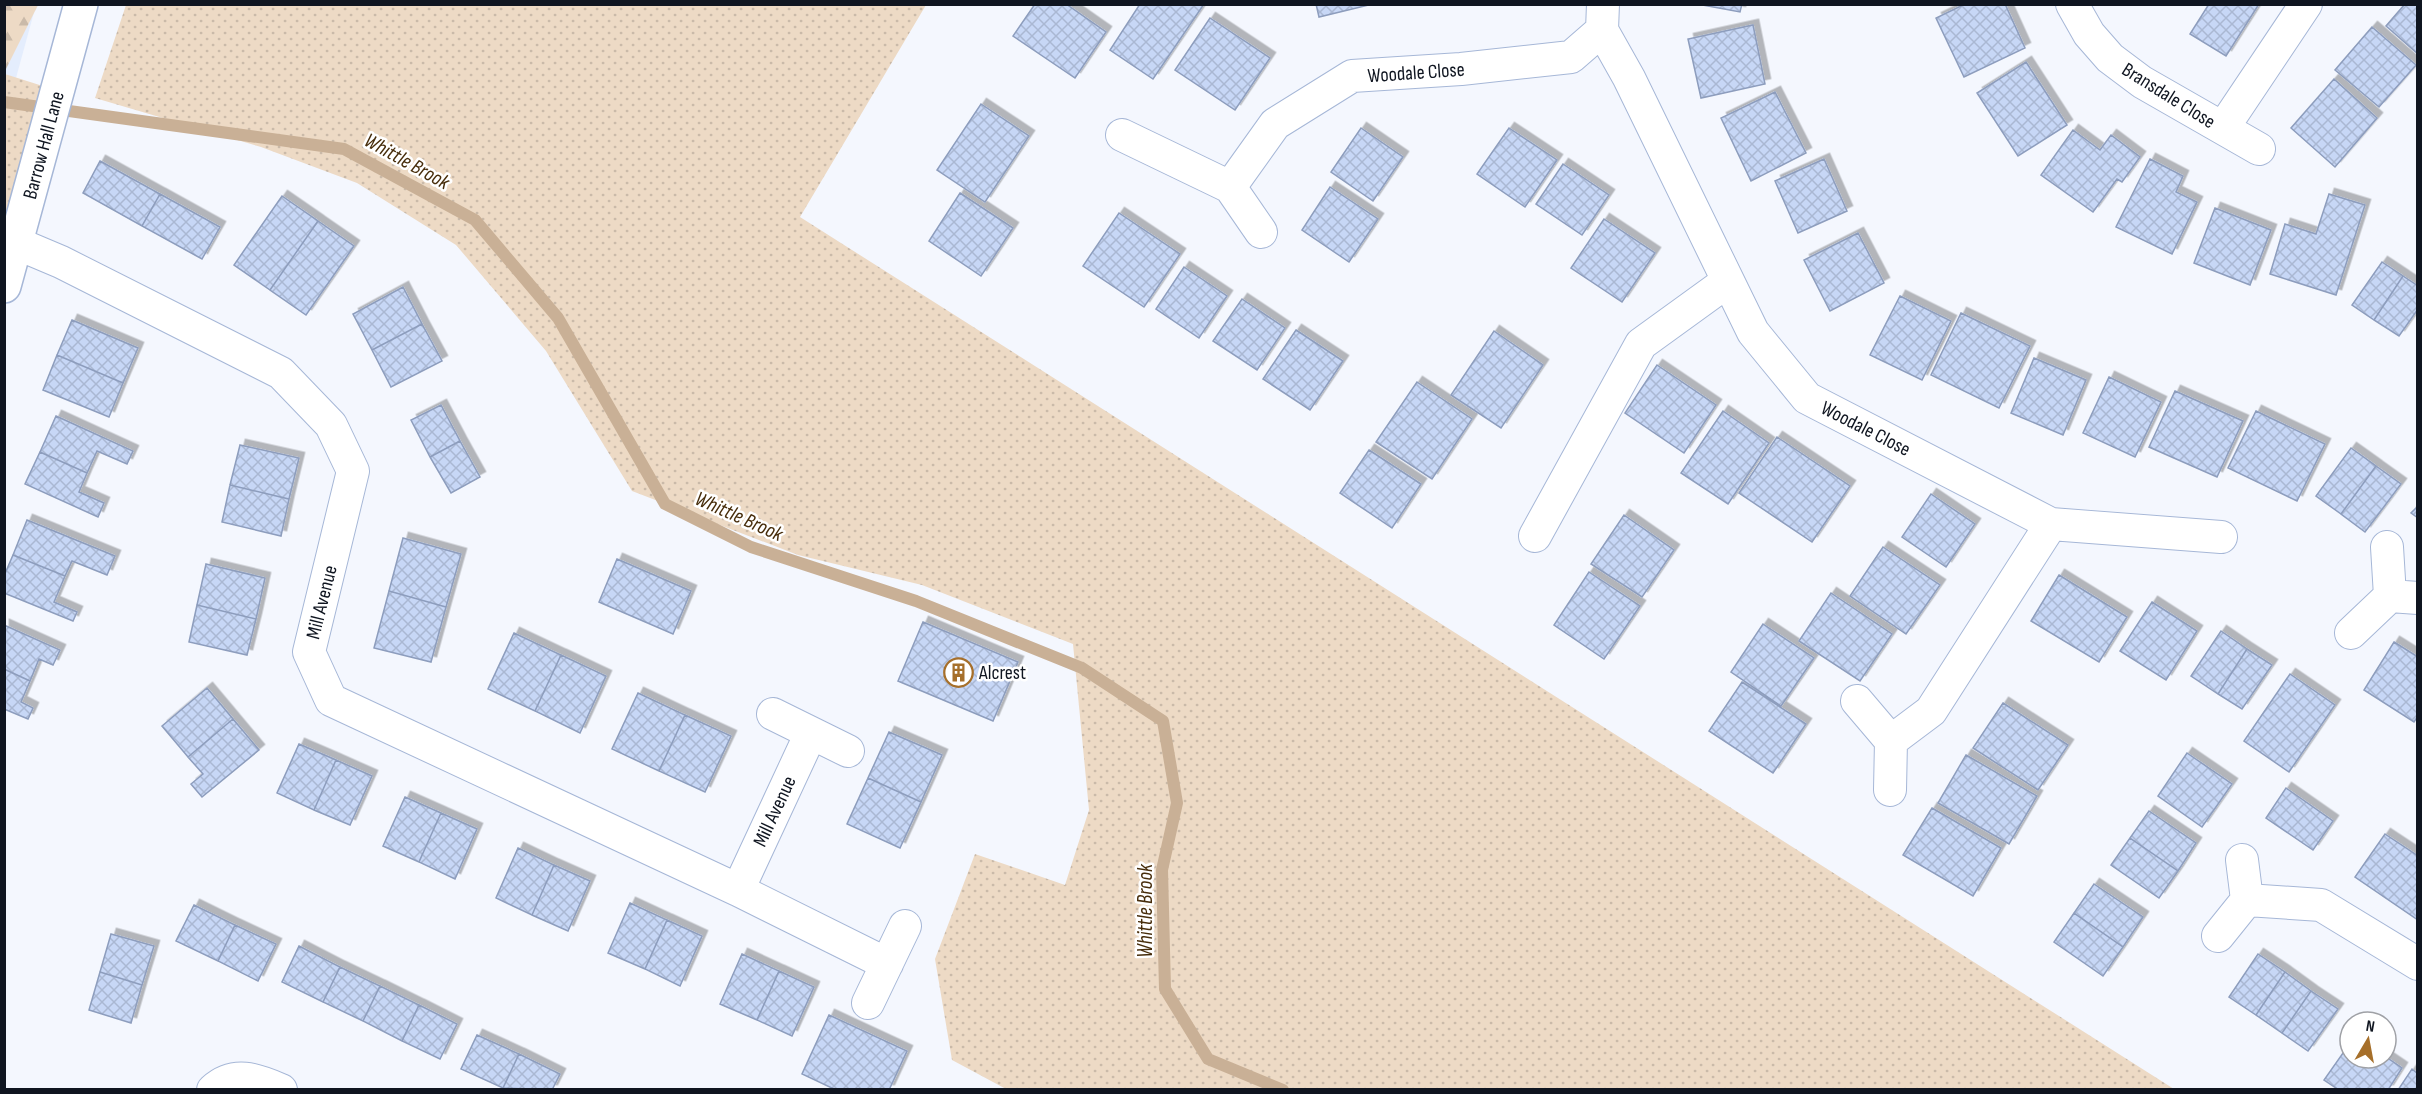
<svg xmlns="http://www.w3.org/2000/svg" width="2422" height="1094" viewBox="0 0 2422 1094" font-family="'Sofia Sans Condensed',sans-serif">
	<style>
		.built { fill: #e4edfd }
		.grass { fill: url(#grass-dots) }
		.forest { fill: url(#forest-firs) }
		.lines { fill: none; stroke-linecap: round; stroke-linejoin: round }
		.stream { stroke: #c9b096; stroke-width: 12 }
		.building { fill: url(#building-cross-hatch); stroke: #8d9dbd; stroke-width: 1.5; filter: url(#shadow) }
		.street-casing { stroke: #a6b7d7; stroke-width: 34 }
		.secondary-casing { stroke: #a6b7d7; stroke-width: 36 }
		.street { stroke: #fff; stroke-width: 32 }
		.secondary { stroke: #fff; stroke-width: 33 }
		.labels { text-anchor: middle; stroke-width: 5; stroke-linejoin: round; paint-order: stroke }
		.street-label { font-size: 20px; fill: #0f1520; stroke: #fff }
		.poi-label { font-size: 20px; fill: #0f1520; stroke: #fff; text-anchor: start }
		.water-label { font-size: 21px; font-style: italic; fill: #472d0b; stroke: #fff }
	</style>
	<defs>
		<pattern id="grass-dots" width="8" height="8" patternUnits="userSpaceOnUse" patternTransform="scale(1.5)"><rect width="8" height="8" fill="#eddac5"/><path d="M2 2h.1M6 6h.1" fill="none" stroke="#cabaa9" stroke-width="1.8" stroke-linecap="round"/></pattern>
		<pattern id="forest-firs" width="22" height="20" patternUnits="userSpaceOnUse" patternTransform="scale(1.5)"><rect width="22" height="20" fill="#eddac5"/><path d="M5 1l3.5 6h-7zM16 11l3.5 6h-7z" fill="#cabaa9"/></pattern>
		<pattern id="building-cross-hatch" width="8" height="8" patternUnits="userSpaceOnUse" patternTransform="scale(1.5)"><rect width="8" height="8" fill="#c7d7f6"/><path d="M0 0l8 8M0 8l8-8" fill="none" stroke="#aab8d3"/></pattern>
		<filter id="shadow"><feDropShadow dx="5.5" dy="-5.5" stdDeviation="0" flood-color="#0004"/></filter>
	</defs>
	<rect width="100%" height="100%" fill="#f4f7fe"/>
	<path class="built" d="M4 5H36L16 78 5 74Z"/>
	<path class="grass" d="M126 5H926L800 217 2174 1089H1006L952 1060 935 959 975 854 1065 885 1089 810 1073 644 922 585 798 555 632 491 546 351 456 245 357 183 261 147 95 98Z
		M5 74 49 88 5 232Z"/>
	<path class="forest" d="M5 4 38 5 5 71 4 5Z"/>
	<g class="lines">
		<path class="stream" d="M4 102 344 149 475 220 558 318 665 504 751 547 916 601 1082 668 1163 721 1177 803 1162 870 1165 989 1208 1059 1283 1090"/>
	</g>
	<path class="building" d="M1035 4H1066L1106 32 1075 78 1013 36Z
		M1140 4H1204L1153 79 1110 50Z
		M1316 4H1369V5L1319 17Z
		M1697 4H1742L1740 12Z
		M1965 4H2005L2025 48 1964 77 1936 18Z
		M2209 4H2259L2226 56 2190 34Z
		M2405 4H2418V54L2386 26Z
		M1210 18 1270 58 1235 110 1175 70Z
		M1753 25 1765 84 1701 98 1688 39Z
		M2372 27 2416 65 2379 107 2335 70Z
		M2026 62 2067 125 2018 156 1977 93Z
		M2334 79 2377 118 2335 167 2291 128Z
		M1775 92 1806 153 1751 181 1721 118Z
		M981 104 1029 136 985 202 937 170Z
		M1361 128 1403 157 1373 201 1331 172Z
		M1509 128 1557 160 1525 207 1477 174Z
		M2073 130 2100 150 2111 135 2140 157 2122 182 2117 179 2093 212 2041 175Z
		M1824 159 1847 211 1798 233 1775 181Z
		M2150 159 2183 176 2176 192 2197 202 2172 254 2116 227Z
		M100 161 160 194 142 226 83 193Z
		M1563 164 1609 195 1582 235 1536 204Z
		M1330 187 1378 219 1349 262 1302 230Z
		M960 193 1013 228 981 276 929 241Z
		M160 194 220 227 202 259 142 226Z
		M2329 194 2365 205 2336 295 2270 274 2285 224 2316 234Z
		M282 196 318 221 270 290 234 265Z
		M2215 208 2271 230 2250 285 2194 263Z
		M1119 213 1180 254 1144 307 1083 266Z
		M1604 219 1655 253 1622 302 1571 268Z
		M318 221 354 246 306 315 270 290Z
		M1858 233 1884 283 1830 311 1804 260Z
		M2382 262 2403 276 2374 320 2352 305Z
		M1184 267 1227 296 1199 338 1156 309Z
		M2403 276 2418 286V309L2399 336 2374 320Z
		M403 287 422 324 372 350 353 314Z
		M1900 296 1951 321 1922 380 1870 355Z
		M1242 299 1285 328 1257 370 1213 341Z
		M1961 313 2030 346 1999 408 1931 375Z
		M72 320 138 348 123 383 57 355Z
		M422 324 442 361 391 387 372 350Z
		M1296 330 1343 361 1310 410 1263 379Z
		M1494 331 1543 365 1501 428 1451 395Z
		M57 355 123 383 109 417 43 390Z
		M2034 358 2086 380 2063 435 2011 413Z
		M1657 365 1716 405 1684 453 1625 413Z
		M2109 377 2161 402 2135 457 2083 433Z
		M1417 382 1472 419 1432 479 1376 442Z
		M2175 391 2243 421 2217 477 2149 447Z
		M441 405 460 441 430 457 411 420Z
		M1723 411 1769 443 1728 504 1681 473Z
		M2256 411 2325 444 2297 501 2228 468Z
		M56 416 133 451 127 464 97 451 87 473 40 452Z
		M1777 437 1850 486 1812 542 1739 493Z
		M460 441 480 477 451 493 430 457Z
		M240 445 299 458 289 499 230 485Z
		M2351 448 2376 466 2341 514 2316 496Z
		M1369 450 1421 484 1392 528 1340 493Z
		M40 452 87 473 79 492 104 503 98 517 25 484Z
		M2376 466 2401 484 2365 532 2341 514Z
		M230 485 289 499 281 536 222 522Z
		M1931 494 1975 524 1946 567 1902 537Z
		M2418 506V518L2411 513Z
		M1624 515 1674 550 1642 597 1591 564Z
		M27 520 115 556 107 575 72 561 65 576 13 555Z
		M403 538 461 554 446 607 389 591Z
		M1883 547 1940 585 1906 634 1850 596Z
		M13 555 65 576 54 602 77 612 73 621 4 593V576Z
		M617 559 691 591 673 634 599 602Z
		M206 564 265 578 256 619 197 605Z
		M1589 572 1640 606 1604 659 1554 625Z
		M2059 575 2127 617 2099 662 2031 621Z
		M389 591 446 607 431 662 374 648Z
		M1831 593 1892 634 1860 681 1799 641Z
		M2152 602 2197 631 2166 680 2120 651Z
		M197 605 256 619 247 655 189 642Z
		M923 622 1018 662 993 721 898 681Z
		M1763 624 1814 658 1781 706 1731 672Z
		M4 625 60 650 53 665 39 659 30 681 4 669Z
		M2221 631 2247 649 2218 694 2191 676Z
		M514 633 561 655 535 711 488 689Z
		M2394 642 2418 657V716L2414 722 2364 690Z
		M2247 649 2272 665 2242 709 2218 694Z
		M561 655 606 676 580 733 535 711Z
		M4 669 30 681 21 702 33 708 28 719 4 709Z
		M2290 674 2335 705 2289 772 2244 741Z
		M1742 682 1806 724 1773 773 1709 731Z
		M207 688 233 719 188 757 162 726Z
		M638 693 685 715 659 771 612 749Z
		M2003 703 2068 745 2038 790 1973 748Z
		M685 715 731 736 705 792 659 771Z
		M233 719 259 750 202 797 191 784 203 774 188 757Z
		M889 732 942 755 921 802 868 778Z
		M299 744 336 760 314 810 277 793Z
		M2187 753 2232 784 2202 827 2158 796Z
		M1966 755 2037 796 2009 844 1938 803Z
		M336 760 372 776 350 825 314 810Z
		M868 778 921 802 900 848 847 824Z
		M2286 788 2333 821 2313 850 2266 818Z
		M405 797 441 813 419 862 383 846Z
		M1932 808 2001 848 1973 896 1903 855Z
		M2149 811 2196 843 2178 871 2130 838Z
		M441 813 477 829 455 879 419 862Z
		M2385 834 2418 856V920L2355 877Z
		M2130 838 2178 871 2159 898 2111 865Z
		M518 848 554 865 532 915 496 898Z
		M554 865 590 881 568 931 532 915Z
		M2094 884 2143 917 2123 947 2074 913Z
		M630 903 667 920 645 969 608 953Z
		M194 905 235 925 218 961 176 941Z
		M2074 913 2123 947 2103 976 2054 942Z
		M667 920 702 936 680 986 645 969Z
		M235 925 276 944 258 981 218 961Z
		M111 934 154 946 142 985 100 972Z
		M299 946 340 967 323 1002 282 982Z
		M742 954 779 971 757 1020 720 1004Z
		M2258 954 2285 972 2256 1015 2229 997Z
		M340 967 380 986 363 1021 323 1002Z
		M779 971 814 987 792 1036 757 1020Z
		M100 972 142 985 131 1023 89 1010Z
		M2285 972 2311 991 2282 1033 2256 1015Z
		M380 986 419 1005 402 1041 363 1021Z
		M2311 991 2338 1009 2308 1051 2282 1033Z
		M419 1005 457 1024 440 1059 402 1041Z
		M829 1015 907 1051 889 1090H836L802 1074Z
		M477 1035 519 1054 503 1088 461 1069Z
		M2350 1043V1058L2386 1057 2402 1068 2388 1090H2339L2324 1080Z
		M519 1054 560 1074 552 1090 503 1088Z
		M2412 1069 2418 1074V1090H2398Z"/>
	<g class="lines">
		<defs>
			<path id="street" d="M1603 4 1602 30 1629 78 1753 332 1807 398 2051 524 2221 537
				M2072 4 2089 34 2110 58 2142 82 2259 149
				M2223 128 2306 4
				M1122 135 1230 187 1275 124 1352 76 1461 69 1571 57 1602 30
				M1230 187 1261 232
				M16 243 61 262 281 373 331 425 353 471 309 652 331 700 738 890 887 964
				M1535 536 1641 344 1728 281
				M2387 547 2390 596 2418 598
				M2351 633 2390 596
				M1857 701 1891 741
				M773 714 848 751
				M1890 790 1891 741 1931 711 2051 524
				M2242 860 2247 900 2321 905 2418 964
				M738 890 811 733
				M2218 936 2247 900
				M868 1003 905 926
				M213 1090C235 1070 257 1080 281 1090"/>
			<path id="secondary" d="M4 286 81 4"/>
		</defs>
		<use href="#street" class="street-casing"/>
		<use href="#secondary" class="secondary-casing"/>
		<use href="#street" class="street"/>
		<use href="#secondary" class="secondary"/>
	</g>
	<defs>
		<symbol id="building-ring" viewBox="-11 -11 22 22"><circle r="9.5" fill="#fff" stroke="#a66f2a" stroke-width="1.5"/><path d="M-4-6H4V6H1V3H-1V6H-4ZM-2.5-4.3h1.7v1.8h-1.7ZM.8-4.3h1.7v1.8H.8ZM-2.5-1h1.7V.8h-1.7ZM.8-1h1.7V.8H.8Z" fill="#a66f2a"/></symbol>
	</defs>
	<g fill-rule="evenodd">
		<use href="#building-ring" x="942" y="656" width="33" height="33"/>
	</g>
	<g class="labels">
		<g class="street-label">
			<text transform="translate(1416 72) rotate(-4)" y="7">Woodale Close</text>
			<text transform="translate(2169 95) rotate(32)" y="7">Bransdale Close</text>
			<text transform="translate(43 145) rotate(-75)" y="7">Barrow Hall Lane</text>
			<text transform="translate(1866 428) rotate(27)" y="7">Woodale Close</text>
			<text transform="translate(321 602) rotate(-76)" y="7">Mill Avenue</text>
			<text transform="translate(774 811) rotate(-65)" y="7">Mill Avenue</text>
		</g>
		<g class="poi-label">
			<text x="979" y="679">Alcrest</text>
		</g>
		<g class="water-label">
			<text transform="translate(407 161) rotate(29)" y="7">Whittle Brook</text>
			<text transform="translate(739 516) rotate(24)" y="7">Whittle Brook</text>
			<text transform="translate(1145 911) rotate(-90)" y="7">Whittle Brook</text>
		</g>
	</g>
	<rect width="2422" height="1094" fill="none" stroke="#0f1520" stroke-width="12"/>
	<g transform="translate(2368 1040) rotate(10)"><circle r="28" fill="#ffffff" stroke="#9fa1a6" stroke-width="1.5"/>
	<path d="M0-4.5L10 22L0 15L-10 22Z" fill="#a66f2a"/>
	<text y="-9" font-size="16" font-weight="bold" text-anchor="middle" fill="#0f1520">N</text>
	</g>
</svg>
